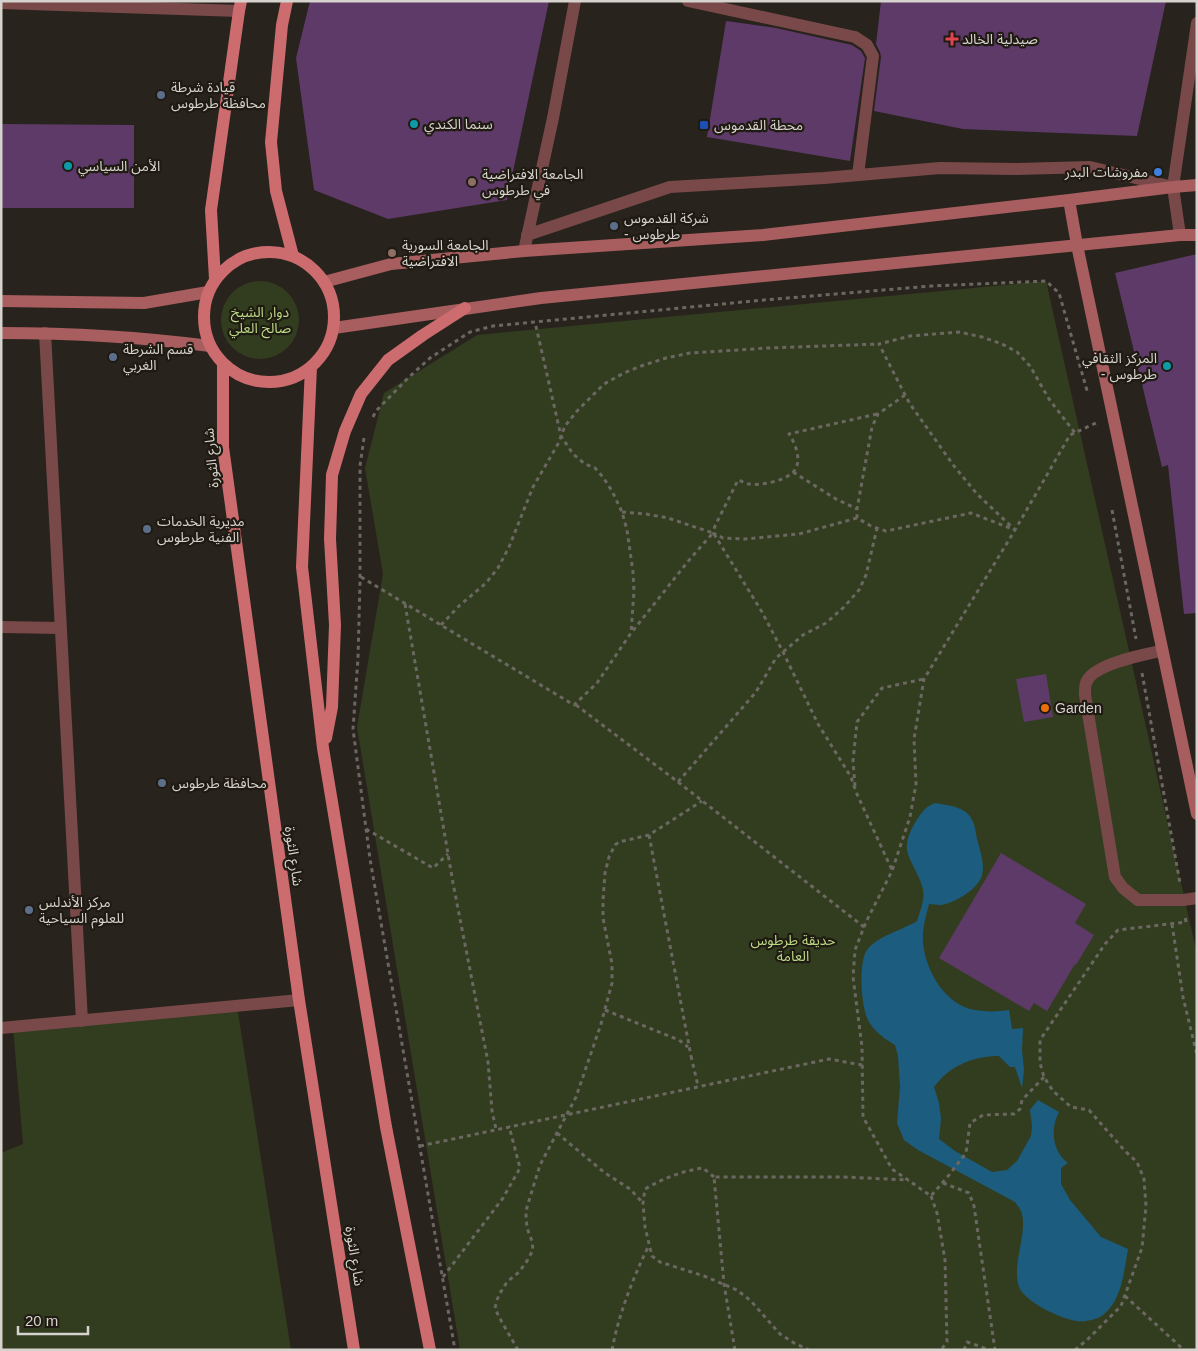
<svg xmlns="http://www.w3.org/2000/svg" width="1198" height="1351" viewBox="0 0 1198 1351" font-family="Helvetica,'Noto Sans Arabic',sans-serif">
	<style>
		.green { fill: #323d1f }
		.water { fill: #1c5d7f }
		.building { fill: #5d3a68 }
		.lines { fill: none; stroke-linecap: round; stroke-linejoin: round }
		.path { stroke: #6b6761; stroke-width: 3; stroke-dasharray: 4 4; stroke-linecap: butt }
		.service { stroke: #79494a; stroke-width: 12 }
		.minor { stroke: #79494a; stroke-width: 12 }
		.tertiary { stroke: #79494a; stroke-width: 12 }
		.secondary { stroke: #a85d5f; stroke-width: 12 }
		.primary { stroke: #cd6c6f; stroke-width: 12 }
		.health-dot { fill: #e0444e; stroke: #1f1a12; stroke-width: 2 }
		.service-dot { fill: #5c6f8a; stroke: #1f1a12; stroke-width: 2 }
		.culture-dot { fill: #0f9aa8; stroke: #1f1a12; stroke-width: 2 }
		.transit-dot { fill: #1a4fb4; stroke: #1f1a12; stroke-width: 2 }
		.shop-dot { fill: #3f7fe0; stroke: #1f1a12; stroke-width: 2 }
		.education-dot { fill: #8d6e63; stroke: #1f1a12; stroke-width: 2 }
		.food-dot { fill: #e8710a; stroke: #1f1a12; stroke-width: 2 }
		.labels { text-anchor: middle; stroke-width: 4.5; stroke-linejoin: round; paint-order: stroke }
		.poi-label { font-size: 14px; fill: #d6d2cd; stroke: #1f1a12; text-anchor: start }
		.park-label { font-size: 14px; fill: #bad985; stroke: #1f1a12 }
		.street-label { font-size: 14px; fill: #d6d2cd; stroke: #1f1a12 }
	</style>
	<rect width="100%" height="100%" fill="#28231c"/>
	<path class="green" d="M1046 281 1197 954V1350H460L357 727 383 574 365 468 384 393 477 335Z
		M221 320a39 39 0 1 1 78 0a39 39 0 1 1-78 0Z
		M237 1006 291 1350H1V1153L23 1144 13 1028Z"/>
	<path class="water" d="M935 803C946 805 960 806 968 814 975 822 975 829 977 839 980 851 986 866 981 878 976 890 953 904 940 905 936 905 932 904 929 904 926 916 922 929 923 942 925 969 943 1001 970 1009 983 1012 996 1012 1009 1010L1012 1029 1023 1028 1022 1050 1024 1070 1022 1088 1015 1067H1010L999 1056C973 1056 949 1066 934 1087L939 1103 941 1119 939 1139 955 1151 992 1172 1007 1170 1017 1161 1031 1136 1032 1126 1030 1110 1038 1100 1059 1112C1050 1129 1052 1151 1068 1163L1061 1168V1184L1070 1200 1101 1237 1128 1249C1124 1271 1122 1300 1103 1315 1096 1320 1085 1322 1077 1321 1061 1319 1025 1302 1019 1287 1011 1264 1029 1231 1021 1211 1020 1208 1017 1205 1015 1202L918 1150 904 1140 897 1123 900 1087 898 1056 895 1045C885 1039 875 1032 869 1022 861 1009 858 963 867 950 877 936 903 930 917 921 920 911 925 900 923 890 921 878 912 866 908 854 903 840 916 819 925 809 928 806 931 805 935 803Z"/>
	<path class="building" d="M310 1H549L507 200 388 219 314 190 296 58Z
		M881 1H1166L1137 136 963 129 874 111 881 57 880 52 876 44Z
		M726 21 776 28 852 45 861 51 865 58 850 161 707 137Z
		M1 124 134 125V208H1Z
		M1197 254V613L1184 614 1168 465 1162 467 1115 273Z
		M1046 674 1053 717 1024 722 1016 679Z
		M1001 853 1086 904 1075 923 1094 935 1076 965 1075 964 1047 1011 1034 1003 1029 1011 939 958Z"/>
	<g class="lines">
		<path class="path" d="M905 395 878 414 872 427 857 509V518L871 526 886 531 971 513 1015 530 977 494 954 466 910 404 903 391 879 344 910 336 959 332 982 337 1002 344 1017 352 1030 366 1049 399 1075 433
			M373 417 376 411 408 378 430 358 470 332 493 326 764 300 931 286 1046 281 1059 293 1088 394
			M364 438 360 466V582L358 658 353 729 370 859 455 1350
			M793 472 836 499 857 509
			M1112 510 1136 639
			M622 512 646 514 668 518 713 533 690 559 631 633
			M857 518 799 534 745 539 723 538 713 533 715 526 738 480C742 481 746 484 749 484 761 486 791 480 796 468 801 458 795 443 789 434L877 414
			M714 534 762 612 783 652 818 724 851 777 856 792 892 870
			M361 577 574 705 597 683 631 633 634 591 633 572 627 530 622 512 612 491 603 477 595 468 585 464 573 454 561 436 535 322
			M405 604 453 883 488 1062 492 1111 496 1129
			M441 625 459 606 486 583 498 568 509 547 533 487 558 444 565 426 577 411 604 384 624 373 644 365 666 358 690 353 768 348 879 344
			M1142 673 1180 883
			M576 705 678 782 756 692 776 658 803 635 826 623 844 607 859 590 866 575 877 528
			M678 782 864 927
			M855 786 853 761 857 722 882 688 924 679
			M366 829 433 868 448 854
			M649 835 691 1056
			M1172 924 1183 997 1197 1055
			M605 1010 679 1040 688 1047
			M691 1056 698 1086
			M1044 1077 1022 1100 1020 1109 1014 1114 983 1115 970 1123 966 1153 949 1175 931 1196 892 1169 863 1117 862 1047 853 977 855 950 866 922 892 871 910 817 916 784 914 739 924 679 1015 530 1070 435 1096 423
			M557 1133 605 1173 630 1189 643 1203
			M420 1146 829 1059 862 1065
			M714 1177 703 1168C682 1171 664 1178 645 1189L643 1203 645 1227 652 1256 660 1262 704 1276 737 1290 751 1301 780 1334 794 1343 809 1350
			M943 1183 969 1193 974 1206 995 1350
			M931 1196 937 1213 945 1260 947 1342 941 1350
			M443 1277 503 1198 520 1168 509 1126
			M1125 1296 1184 1350
			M518 1350 499 1317 495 1308 497 1300 500 1293 507 1282 519 1272 527 1261 533 1250 532 1241 527 1228 526 1215 527 1207 540 1165 576 1097 601 1024 612 983V964L603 918V900L605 873 609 857 615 845 619 842 649 835 702 801
			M612 1350C619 1313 633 1278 649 1245
			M735 1350 724 1284 714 1177H844L909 1180
			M964 1350 967 1342 990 1350
			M1075 1350 1088 1339 1121 1306 1142 1248 1146 1206 1144 1179 1137 1162 1125 1151 1089 1110 1071 1107 1053 1091 1044 1077 1040 1063V1040L1105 944 1118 930 1186 922 1185 916"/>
		<path class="service" d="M1161 651C1143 655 1092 664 1086 683 1085 686 1085 691 1085 695L1115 877 1123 888 1138 900H1183L1197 898"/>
		<path class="minor" d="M688 1 855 37 867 45 873 56 858 175
			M1 3 239 11
			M527 235 670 187 824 178 940 168 1017 169 1090 167 1173 187
			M524 251 553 118 575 1
			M45 333 82 1021
			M1 627 61 628
			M1 1028 299 1000"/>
		<path class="tertiary" d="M1180 235 1173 187 1197 23"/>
		<path class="secondary" d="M1069 200 1077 245 1197 814
			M324 282 391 264 524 251 763 235 1069 200 1173 187 1197 185
			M1 301 144 303 208 292
			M334 328 541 298 1180 235H1197
			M1 333C72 333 140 337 210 346"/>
		<path class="primary" d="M287 1 282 25 271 142 276 191 293 256
			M204 317a65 65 0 1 1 130 0a65 65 0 1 1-130 0Z
			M215 279 211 210 239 11 241 1
			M223 365V447L299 1000 354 1350
			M311 367 302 567 323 748 386 1127 430 1350
			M326 738 332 707 335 625 330 539 332 475 345 431 361 394 388 360 423 335 465 308"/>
	</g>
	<path class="health-dot" d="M949.5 31.5h5v5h5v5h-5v5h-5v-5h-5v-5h5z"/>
	<g class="service-dot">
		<circle cx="161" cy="95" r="5"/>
		<circle cx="614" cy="226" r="5"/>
		<circle cx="113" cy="357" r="5"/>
		<circle cx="147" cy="529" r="5"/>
		<circle cx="162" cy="783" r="5"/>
		<circle cx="29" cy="910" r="5"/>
	</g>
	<g class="culture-dot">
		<circle cx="414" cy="124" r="5"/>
		<circle cx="68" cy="166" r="5"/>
		<circle cx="1167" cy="366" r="5"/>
	</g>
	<rect class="transit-dot" x="699" y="120" width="10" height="10" rx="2.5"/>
	<circle class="shop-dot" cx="1158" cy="172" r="5"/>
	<g class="education-dot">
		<circle cx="472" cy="182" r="5"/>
		<circle cx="392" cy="253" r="5"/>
	</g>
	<circle class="food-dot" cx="1045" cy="708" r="5"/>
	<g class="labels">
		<g class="poi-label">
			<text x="962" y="44">صيدلية الخالد</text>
			<text x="171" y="92">قيادة شرطة<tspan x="171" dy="16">محافظة طرطوس</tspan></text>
			<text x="424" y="129">سنما الكندي</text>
			<text x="714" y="130">محطة القدموس</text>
			<text x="78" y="171">الأمن السياسي</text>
			<text x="1148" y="177" text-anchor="end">مفروشات البدر</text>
			<text x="482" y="179">الجامعة الافتراضية<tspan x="482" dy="16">في طرطوس</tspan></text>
			<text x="624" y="223">شركة القدموس<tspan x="624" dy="16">- طرطوس</tspan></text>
			<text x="402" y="250">الجامعة السورية<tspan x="402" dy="16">الافتراضية</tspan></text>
			<text x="123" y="354">قسم الشرطة<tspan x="123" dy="16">الغربي</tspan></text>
			<text x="1157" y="363" text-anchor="end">المركز الثقافي<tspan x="1157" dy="16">- طرطوس</tspan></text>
			<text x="157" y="526">مديرية الخدمات<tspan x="157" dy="16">الفنية طرطوس</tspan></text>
			<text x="1055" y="713">Garden</text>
			<text x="172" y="788">محافظة طرطوس</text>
			<text x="39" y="907">مركز الأندلس<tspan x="39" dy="16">للعلوم السياحية</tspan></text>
		</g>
		<g class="park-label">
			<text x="260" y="317">دوار الشيخ<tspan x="260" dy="16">صالح العلي</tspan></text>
			<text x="793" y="945">حديقة طرطوس<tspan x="793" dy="16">العامة</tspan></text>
		</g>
		<g class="street-label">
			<text transform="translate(211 458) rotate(-95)" y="5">شارع الثورة</text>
			<text transform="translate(294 856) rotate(82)" y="5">شارع الثورة</text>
			<text transform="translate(355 1256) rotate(81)" y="5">شارع الثورة</text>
		</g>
	</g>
	<rect width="1198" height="1351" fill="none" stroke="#d6d2cd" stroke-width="5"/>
	<path d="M18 1326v8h70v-8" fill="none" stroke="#d6d2cd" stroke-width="2.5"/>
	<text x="25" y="1326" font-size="15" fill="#d6d2cd" stroke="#1f1a12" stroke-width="4" paint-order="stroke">20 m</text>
</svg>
